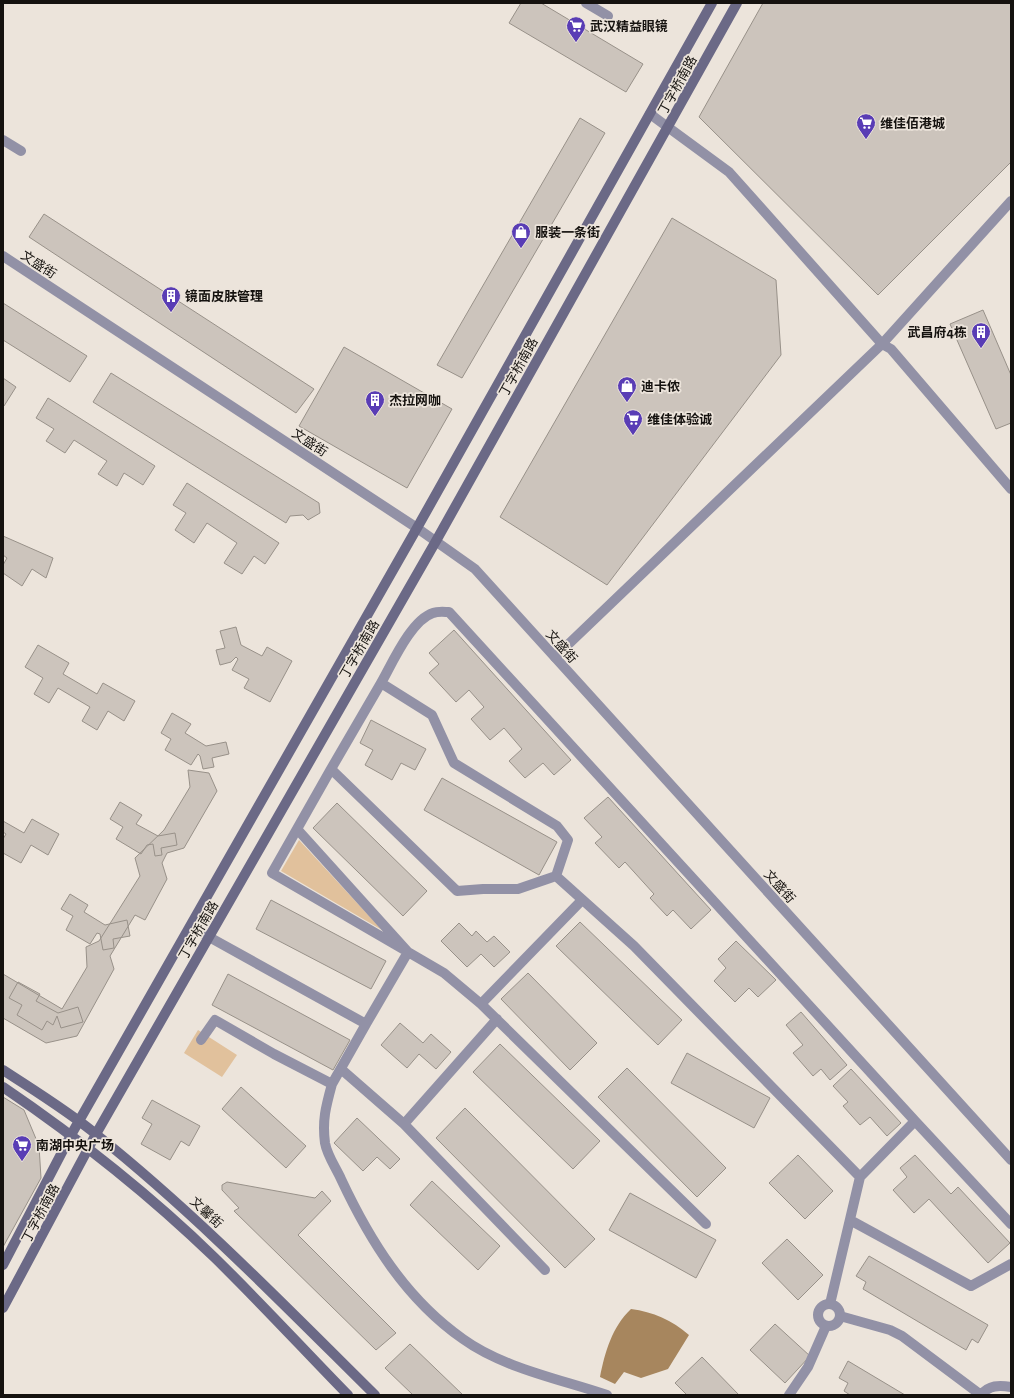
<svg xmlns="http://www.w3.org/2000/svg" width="1014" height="1398" viewBox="0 0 1014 1398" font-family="'Zilla Slab','Noto Sans SC',serif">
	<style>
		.green { fill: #e1c19c }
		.water { fill: #a7865e }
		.building { fill: #ccc4bc; stroke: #989189 }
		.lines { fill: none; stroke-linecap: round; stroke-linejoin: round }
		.minor { stroke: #9291a6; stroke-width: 10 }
		.tertiary { stroke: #9291a6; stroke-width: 10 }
		.secondary { stroke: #6b6986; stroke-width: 10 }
		.labels { text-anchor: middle; stroke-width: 3.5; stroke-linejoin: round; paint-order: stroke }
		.poi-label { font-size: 13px; font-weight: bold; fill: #15120f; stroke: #ece4db; text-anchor: start }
		.street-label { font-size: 13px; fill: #15120f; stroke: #ece4db }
	</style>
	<rect width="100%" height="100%" fill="#ece4db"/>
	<path class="green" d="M299 840 382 930 281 871Z
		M198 1030 237 1055 222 1077 184 1053Z"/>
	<path class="water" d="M631 1309C653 1312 672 1320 689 1335L668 1369 641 1378 624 1372 615 1384 600 1377C605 1352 612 1327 631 1309Z"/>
	<path class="building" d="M521 3H541L643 64 626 92 509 23Z
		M763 3H1011V162L878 295 699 117Z
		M580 118 605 133 462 378 437 365Z
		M44 214 314 389 296 413 29 237Z
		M672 218 776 280 781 355 607 585 500 517Z
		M3 303 87 356 70 382 3 340Z
		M983 310 1011 375V423L996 429 950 324Z
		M344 347 452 409 407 488 299 426Z
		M111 373 319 503 320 513 308 520 303 515 290 516 286 523 93 402Z
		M3 378 16 387 4 406 3 405Z
		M48 398 155 466 143 485 124 473 117 486 98 474 107 461 74 440 65 453 46 441 54 429 36 418Z
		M187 483 279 543 265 564 254 556 242 574 224 563 237 543 207 523 194 543 175 530 186 513 173 505Z
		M3 536 53 558 46 578 32 569 22 586 3 573V565L7 558 3 555Z
		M236 627 241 645 262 656 267 647 292 661 270 702 244 688 249 679 232 670 238 659 236 657 231 662 220 665 216 650 225 648 220 631Z
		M454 630 571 760 554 775 543 763 525 778 509 761 522 749 504 728 490 740 471 719 484 707 469 690 456 702 429 673 439 664 429 653Z
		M38 645 69 663 63 674 97 694 103 683 135 701 124 721 108 711 97 730 82 721 90 707 58 688 49 703 34 694 43 678 25 667Z
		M172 713 191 724 185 733 206 746 226 742 229 754 212 758 214 767 203 769 200 756 198 754 191 765 165 750 171 739 161 733Z
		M371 720 426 749 415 770 401 763 392 780 365 765 373 750 360 743Z
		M188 770 209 773 217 791 184 848 167 853 162 863 167 879 145 920 135 915 110 956 114 969 77 1036 46 1043 3 1018V974L62 1009 87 967 86 947 99 941 140 876 135 858 164 830 190 787Z
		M442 778 557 842 539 875 424 810Z
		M608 797 711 910 691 929 673 910 667 916 650 898 654 894 625 862 619 868 595 843 602 837 584 818Z
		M120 802 142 815 136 824 158 836 175 833 177 845 161 848 162 855 155 856 153 844 147 845 141 854 116 839 123 827 110 819Z
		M337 803 427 891 403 916 313 828Z
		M32 819 59 834 48 855 31 845 21 863 3 853V839L6 834 3 832V821L24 833Z
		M70 894 88 905 84 912 105 925 127 920 130 936 113 939 114 948 103 950 100 934 97 933 90 944 66 930 73 916 61 909Z
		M271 900 386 961 371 989 256 929Z
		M580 922 682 1020 658 1045 556 946Z
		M459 923 472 936 476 931 487 942 494 936 510 952 494 967 481 954 467 967 441 941Z
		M736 941 776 980 758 997 749 988 735 1002 714 981 726 968 718 959Z
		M528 973 597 1043 570 1070 501 999Z
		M228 974 350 1040 333 1070 212 1005Z
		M18 982 40 994 36 1001 58 1013 78 1007 83 1022 61 1028 57 1016 53 1025 47 1021 42 1030 17 1015 22 1005 9 998Z
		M801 1012 847 1065 830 1080 821 1069 813 1076 793 1053 803 1045 786 1025Z
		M400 1023 423 1043 431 1034 451 1052 436 1069 419 1054 407 1068 381 1045Z
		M500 1044 600 1141 573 1169 473 1072Z
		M687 1053 770 1098 754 1128 671 1083Z
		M627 1068 726 1168 697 1197 598 1097Z
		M851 1069 901 1123 887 1136 870 1117 860 1125 843 1106 848 1102 833 1086Z
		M241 1087 306 1146 286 1168 222 1109Z
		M3 1097 24 1110 39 1146 41 1178 3 1247Z
		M152 1100 200 1126 189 1146 181 1141 170 1160 141 1144 152 1124 142 1118Z
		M465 1108 595 1239 565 1268 436 1138Z
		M357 1118 400 1159 390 1169 377 1157 363 1171 334 1143Z
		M798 1155 833 1191 805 1219 769 1183Z
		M915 1155 951 1194 958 1187 1010 1243 988 1263 929 1199 914 1213 893 1190 907 1177 900 1168Z
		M432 1181 500 1246 478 1270 410 1205Z
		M227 1182 315 1198 322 1191 331 1201 298 1235 396 1333 376 1350 234 1211 239 1208 222 1190V1185Z
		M630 1193 716 1240 696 1278 609 1230Z
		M787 1239 823 1275 798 1300 762 1263Z
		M869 1256 988 1325 978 1343 972 1339 966 1350 863 1289 866 1282 856 1276Z
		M775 1324 810 1356 785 1383 750 1350Z
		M410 1344 463 1395H413L385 1368Z
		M702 1357 739 1395H687L675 1383Z
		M848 1361 905 1395H850L844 1391 848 1383 839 1378Z"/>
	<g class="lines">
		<path class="minor" d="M586 3 608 16
			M650 114 729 172 882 344 891 349 1011 489
			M3 140 21 151
			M555 657 882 344 1011 201
			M331 769 381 683 432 715 454 763 557 826 568 840 556 876 634 946 860 1177 915 1121 449 612C445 612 438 611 433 613 411 620 392 664 381 683
			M297 829 331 769 457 891 483 889H518L556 876
			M191 927 366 1024 408 952 272 873 297 829 408 952 444 973 481 1004 706 1224
			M481 1004 582 900
			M201 1040 215 1020 274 1054 332 1084 366 1024
			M341 1069 404 1124 497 1019
			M332 1084C326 1106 322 1120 325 1143 327 1155 336 1168 341 1179 370 1241 406 1299 463 1339 503 1368 560 1379 607 1395
			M915 1121 1011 1224
			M404 1124 545 1270
			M850 1220 971 1286 1011 1264
			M818 1315a11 11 0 1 1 22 0a11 11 0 1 1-22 0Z
			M830 1304 860 1177
			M840 1316 890 1330 902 1336 981 1395
			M789 1395 808 1367 826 1326
			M981 1395C989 1385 999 1385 1011 1387"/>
		<path class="tertiary" d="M3 256 417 528 475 569 1011 1160"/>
		<path class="secondary" d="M3 1070C35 1091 68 1111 97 1135 196 1214 285 1306 375 1395
			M3 1087C78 1138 150 1195 215 1258 261 1303 304 1350 348 1395
			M3 1265 71 1135 417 528 712 3
			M3 1308 96 1134 436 541 737 3"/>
	</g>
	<defs>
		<symbol id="supermarket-pin" viewBox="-11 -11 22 30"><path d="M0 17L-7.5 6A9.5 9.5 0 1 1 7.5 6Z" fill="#593db5" stroke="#ece4db"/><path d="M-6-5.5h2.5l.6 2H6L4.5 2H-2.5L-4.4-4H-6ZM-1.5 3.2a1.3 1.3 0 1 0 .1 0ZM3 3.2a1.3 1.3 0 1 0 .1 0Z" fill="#fff"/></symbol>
		<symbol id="shop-pin" viewBox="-11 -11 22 30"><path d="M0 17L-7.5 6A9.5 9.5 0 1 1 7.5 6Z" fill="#593db5" stroke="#ece4db"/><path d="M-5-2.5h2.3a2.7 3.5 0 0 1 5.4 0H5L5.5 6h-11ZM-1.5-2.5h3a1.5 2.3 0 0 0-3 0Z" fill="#fff"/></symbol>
		<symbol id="building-pin" viewBox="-11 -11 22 30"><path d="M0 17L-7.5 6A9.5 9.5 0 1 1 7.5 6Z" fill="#593db5" stroke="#ece4db"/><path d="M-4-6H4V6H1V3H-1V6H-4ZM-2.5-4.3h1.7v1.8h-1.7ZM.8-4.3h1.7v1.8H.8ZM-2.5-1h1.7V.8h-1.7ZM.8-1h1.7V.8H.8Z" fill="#fff"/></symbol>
	</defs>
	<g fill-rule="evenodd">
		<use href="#supermarket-pin" x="565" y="15" width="22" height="30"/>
		<use href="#supermarket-pin" x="855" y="112" width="22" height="30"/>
		<use href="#shop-pin" x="510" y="221" width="22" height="30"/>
		<use href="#building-pin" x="160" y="285" width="22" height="30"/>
		<use href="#building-pin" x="970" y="321" width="22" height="30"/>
		<use href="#shop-pin" x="616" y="375" width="22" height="30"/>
		<use href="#building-pin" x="364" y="389" width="22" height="30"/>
		<use href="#supermarket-pin" x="622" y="408" width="22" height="30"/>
		<use href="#supermarket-pin" x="11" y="1134" width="22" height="30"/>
	</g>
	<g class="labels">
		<g class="poi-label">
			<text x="590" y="31">武汉精益眼镜</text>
			<text x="880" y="128">维佳佰港城</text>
			<text x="535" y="237">服装一条街</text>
			<text x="185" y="301">镜面皮肤管理</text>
			<text x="967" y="337" text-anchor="end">武昌府4栋</text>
			<text x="641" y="391">迪卡侬</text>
			<text x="389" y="405">杰拉网咖</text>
			<text x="647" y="424">维佳体验诚</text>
			<text x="36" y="1150">南湖中央广场</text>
		</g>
		<g class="street-label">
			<text transform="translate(677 85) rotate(-61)" y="5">丁字桥南路</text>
			<text transform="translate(39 264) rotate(33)" y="5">文盛街</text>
			<text transform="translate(518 367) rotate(-61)" y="5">丁字桥南路</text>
			<text transform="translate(310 442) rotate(33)" y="5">文盛街</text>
			<text transform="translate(562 646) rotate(48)" y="5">文盛街</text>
			<text transform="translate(359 649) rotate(-60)" y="5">丁字桥南路</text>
			<text transform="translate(780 886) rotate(48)" y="5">文盛街</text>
			<text transform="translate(198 930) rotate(-60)" y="5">丁字桥南路</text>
			<text transform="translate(207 1212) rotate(43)" y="5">文馨街</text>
			<text transform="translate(40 1213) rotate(-62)" y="5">丁字桥南路</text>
		</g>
	</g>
	<rect width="1014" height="1398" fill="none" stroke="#15120f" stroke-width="8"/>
</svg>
